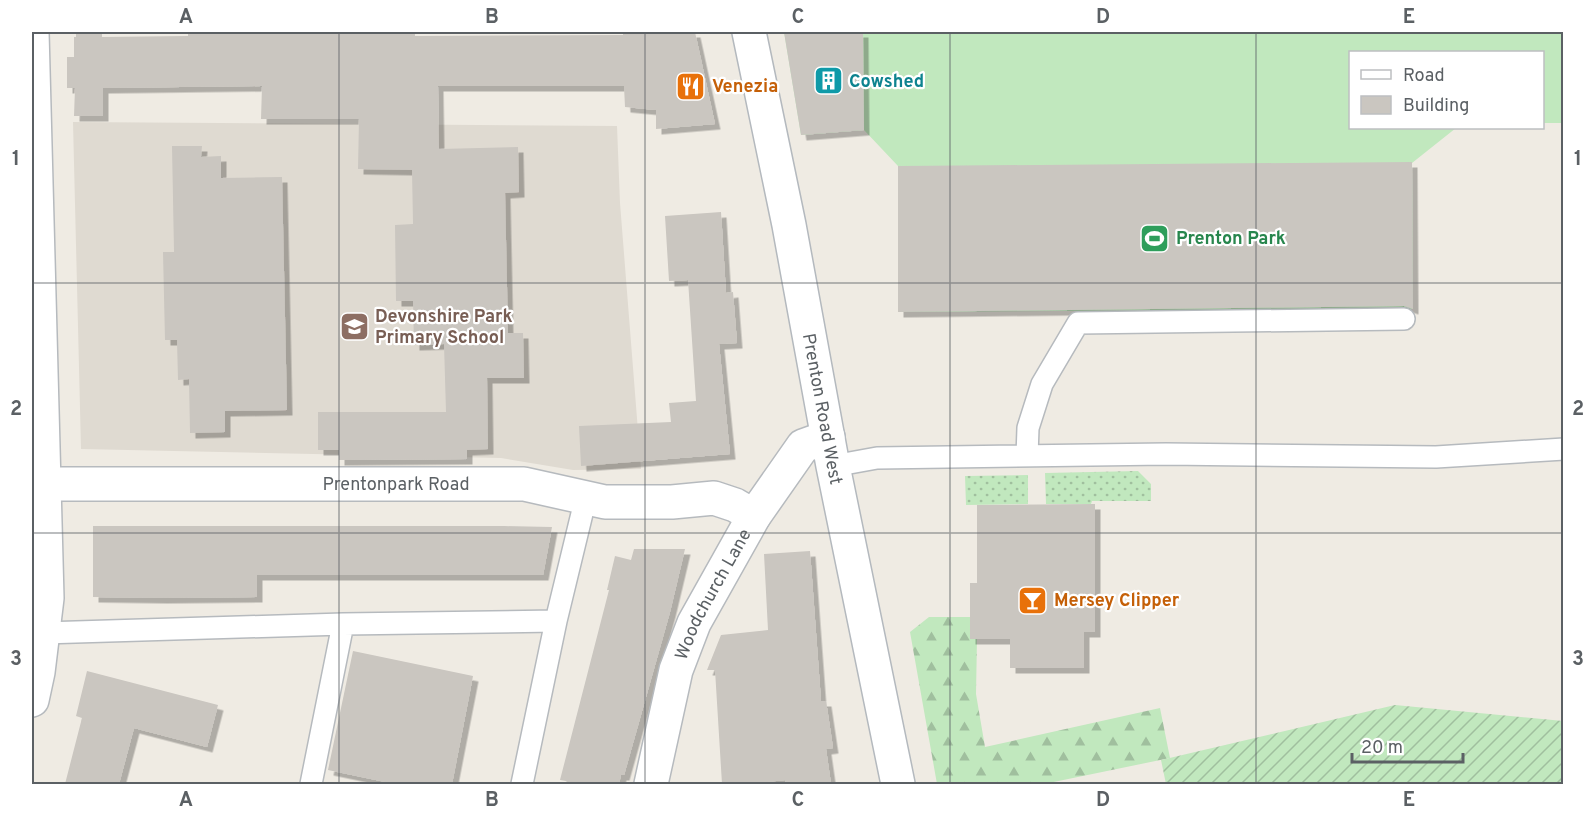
<svg xmlns="http://www.w3.org/2000/svg" width="1595" height="816" viewBox="0 0 1595 816" font-family="Overpass,sans-serif">
	<style>
		.education { fill: #dfdad1 }
		.grass { fill: url(#grass-dots) }
		.forest { fill: url(#forest-firs) }
		.garden { fill: url(#garden-furrows) }
		.pitch { fill: #c1e8be }
		.building { fill: #cac6c0; filter: url(#shadow) }
		.lines { fill: none; stroke-linecap: round; stroke-linejoin: round }
		.lane-casing { stroke: #b6babe; stroke-width: 24 }
		.street-casing { stroke: #b6babe; stroke-width: 36 }
		.secondary-casing { stroke: #b4b9be; stroke-width: 36 }
		.lane { stroke: #fff; stroke-width: 21 }
		.street { stroke: #fff; stroke-width: 33 }
		.secondary { stroke: #fff; stroke-width: 33 }
		.grid { fill: none; stroke: #5b6064; stroke-width: 1.5; stroke-opacity: 0.55 }
		.labels { text-anchor: middle; stroke-width: 4.5; stroke-linejoin: round; paint-order: stroke }
		.culture-label { font-size: 18px; font-weight: bold; fill: #0d838f; stroke: #fff; text-anchor: start }
		.food-label { font-size: 18px; font-weight: bold; fill: #c56008; stroke: #fff; text-anchor: start }
		.leisure-label { font-size: 18px; font-weight: bold; fill: #27864d; stroke: #fff; text-anchor: start }
		.education-label { font-size: 18px; font-weight: bold; fill: #785e54; stroke: #fff; text-anchor: start }
		.street-label { font-size: 18px; fill: #5b6064; stroke: #fff }
		.neatline { fill: none; stroke: #5b6064; stroke-width: 2 }
		.grid-label { font-size: 20px; text-anchor: middle; font-weight: bold; fill: #5b6064 }
	</style>
	<defs>
		<pattern id="grass-dots" width="8" height="8" patternUnits="userSpaceOnUse" patternTransform="scale(1.5)"><rect width="8" height="8" fill="#c1e8be"/><path d="M2 2h.1M6 6h.1" fill="none" stroke="#a0bf9e" stroke-width="1.8" stroke-linecap="round"/></pattern>
		<pattern id="forest-firs" width="22" height="20" patternUnits="userSpaceOnUse" patternTransform="scale(1.5)"><rect width="22" height="20" fill="#c1e8be"/><path d="M5 1l3.5 6h-7zM16 11l3.5 6h-7z" fill="#a0bf9e"/></pattern>
		<pattern id="garden-furrows" width="10" height="10" patternUnits="userSpaceOnUse" patternTransform="scale(1.5)"><rect width="10" height="10" fill="#c1e8be"/><path d="M-1 1l2-2M0 10L10 0M9 11l2-2" fill="none" stroke="#a0bf9e"/></pattern>
		<filter id="shadow"><feDropShadow dx="5.5" dy="5.5" stdDeviation="0" flood-color="#0004"/></filter>
	</defs>
	<rect width="100%" height="100%" fill="#efebe3"/>
	<path class="education" d="M73 122 617 126 620 203 641 469 573 470 501 458 81 449Z"/>
	<path class="grass" d="M1138 471 1151 484V501H1092L1091 504H1046L1045 473Z
		M1028 475V504L966 505 965 476Z"/>
	<path class="forest" d="M929 617H970V639H977L976 694 985 747 1160 708 1170 758 1044 784H937L910 632Z"/>
	<path class="garden" d="M1395 705 1563 721V784H1166L1161 760Z"/>
	<path class="pitch" d="M784 32H1563V123H1543L1542 52H1350V128H1456L1412 163 1413 309 898 312V166L864 130 801 135Z"/>
	<path class="building" d="M76 32H102V37L188 36V34L223 33 415 32V36L623 35V32H695L715 124 656 129V110L625 107 624 86H438L439 149 518 147 519 192 505 193 508 333H523L524 378H487L488 449 467 450V459L339 460V450H318V412H446L444 344 414 345 413 301H396L395 225 413 224 412 170 358 169 359 119H261L262 86 103 88V116H74L75 88H67V57H74V37H76Z
		M784 32H863L864 130 801 135Z
		M172 146H202L201 157 221 156V178L282 177 287 410 225 411V432L190 433 189 379 178 380 177 340H165L163 252H174Z
		M1412 162 1413 309 1404 306 898 312V166Z
		M721 212 726 293 733 292 737 343 719 344 730 454 581 466 579 426 671 422 669 403 696 401 688 280 669 281 665 216Z
		M1095 504V632H1084V668H1010V639H970V583H977V505Z
		M93 526H504L552 527 543 575H257V597L162 598 93 597Z
		M634 549H685L670 612 624 775H621L619 784H584L560 780 609 590H607L615 556 631 560Z
		M810 551 821 701H826L833 748 826 749 831 784H786L785 780 749 784H722L715 670H707L721 635 768 630 764 554Z
		M353 651 473 676 452 784H395L328 770Z
		M87 671 218 705 207 747 134 728 119 784H65L82 718 76 716Z"/>
	<g class="lines">
		<defs>
			<path id="lane" d="M1027 456 1028 428 1042 384 1078 323 1404 319
				M833 466 877 458 1166 454 1436 457 1564 449
				M43 633 343 624 556 621 586 497
				M311 784 343 624
				M522 784 556 621"/>
			<g id="street">
				<path id="s1" d="M32 484H524L605 502H672L714 498 735 505 754 516"/>
				<path d="M32 700 38 672 47 598 32 32"/>
				<path id="s2" d="M651 784 676 670 694 623 754 516 803 446 828 437"/>
			</g>
			<g id="secondary">
				<path id="s3" d="M749 32 789 225 833 466 898 784"/>
			</g>
		</defs>
		<use href="#lane" class="lane-casing"/>
		<use href="#street" class="street-casing"/>
		<use href="#secondary" class="secondary-casing"/>
		<use href="#lane" class="lane"/>
		<use href="#street" class="street"/>
		<use href="#secondary" class="secondary"/>
	</g>
	<path class="grid" d="M339 32V784M645 32V784M950 32V784M1256 32V784M32 283H1564M32 533H1564"/>
	<defs>
		<symbol id="building-square" viewBox="-11 -11 22 22"><rect x="-9" y="-9" width="18" height="18" rx="4" fill="#0f9aa8" stroke="#fff"/><path d="M-4-6H4V6H1V3H-1V6H-4ZM-2.5-4.3h1.7v1.8h-1.7ZM.8-4.3h1.7v1.8H.8ZM-2.5-1h1.7V.8h-1.7ZM.8-1h1.7V.8H.8Z" fill="#fff"/></symbol>
		<symbol id="restaurant-square" viewBox="-11 -11 22 22"><rect x="-9" y="-9" width="18" height="18" rx="4" fill="#e8710a" stroke="#fff"/><path d="M-5-6h1v4h1v-4h1v4h1v-4h1v5L-1.5 .5V6h-2V.5L-5-1ZM5-6V6H3V1.5H1.5Q1.5-4 5-6Z" fill="#fff"/></symbol>
		<symbol id="stadium-square" viewBox="-11 -11 22 22"><rect x="-9" y="-9" width="18" height="18" rx="4" fill="#2e9e5b" stroke="#fff"/><path d="M0-5a6.5 5 0 1 0 0 10a6.5 5 0 1 0 0-10ZM-3.5-1.8h7v3.6h-7Z" fill="#fff"/></symbol>
		<symbol id="school-square" viewBox="-11 -11 22 22"><rect x="-9" y="-9" width="18" height="18" rx="4" fill="#8d6e63" stroke="#fff"/><path d="M0-5L7-2L0 1L-7-2ZM-4 1L0 2.5L4 1V4Q0 6-4 4Z" fill="#fff"/></symbol>
		<symbol id="bar-square" viewBox="-11 -11 22 22"><rect x="-9" y="-9" width="18" height="18" rx="4" fill="#e8710a" stroke="#fff"/><path d="M-6-5H6L.8 .8V4.5H3.5V6h-7V4.5H-.8V.8Z" fill="#fff"/></symbol>
	</defs>
	<g fill-rule="evenodd">
		<use href="#building-square" x="812" y="64" width="33" height="33"/>
		<use href="#restaurant-square" x="674" y="70" width="33" height="33"/>
		<use href="#stadium-square" x="1138" y="222" width="33" height="33"/>
		<use href="#school-square" x="338" y="310" width="33" height="33"/>
		<use href="#bar-square" x="1016" y="584" width="33" height="33"/>
	</g>
	<g class="labels">
		<g class="culture-label">
			<text x="849" y="87">Cowshed</text>
		</g>
		<g class="food-label">
			<text x="712" y="92">Venezia</text>
			<text x="1054" y="606">Mersey Clipper</text>
		</g>
		<g class="leisure-label">
			<text x="1176" y="244">Prenton Park</text>
		</g>
		<g class="education-label">
			<text x="375" y="322">Devonshire Park<tspan x="375" dy="21">Primary School</tspan></text>
		</g>
		<g class="street-label">
			<text dy="6" stroke="none"><textPath href="#s3" startOffset="384">Prenton Road West</textPath></text>
			<text dy="6" stroke="none"><textPath href="#s1" startOffset="364">Prentonpark Road</textPath></text>
			<text dy="6" stroke="none"><textPath href="#s2" startOffset="201">Woodchurch Lane</textPath></text>
		</g>
	</g>
	<rect width="1595" height="816" fill="none" stroke="#ffffff" stroke-width="66"/>
	<rect x="1349" y="51" width="195" height="78" fill="#ffffff" stroke="#bdbfc1" stroke-width="1.5"/>
	<rect x="1361" y="70" width="30" height="9" fill="#ffffff" stroke="#bdbfc1" stroke-width="1.5"/>
	<text x="1403" y="81" font-size="18" fill="#5b6064">Road</text>
	<rect x="1361" y="96" width="30" height="18" fill="#cac6c0" stroke="#bdbfc1" stroke-width="1.5"/>
	<text x="1403" y="111" font-size="18" fill="#5b6064">Building</text>
	<path d="M1352 753v9h111v-9" fill="none" stroke="#5b6064" stroke-width="3"/>
	<text x="1361" y="753" font-size="18" fill="#5b6064" stroke="#ffffff" stroke-width="4.5" paint-order="stroke">20 m</text>
	<rect x="33" y="33" width="1529" height="750" class="neatline"/>
	<g class="grid-label">
		<text x="186" y="23">A</text>
		<text x="492" y="23">B</text>
		<text x="798" y="23">C</text>
		<text x="1103" y="23">D</text>
		<text x="1409" y="23">E</text>
		<text x="16" y="165">1</text>
		<text x="1578" y="165">1</text>
		<text x="16" y="415">2</text>
		<text x="1578" y="415">2</text>
		<text x="16" y="665">3</text>
		<text x="1578" y="665">3</text>
		<text x="186" y="806">A</text>
		<text x="492" y="806">B</text>
		<text x="798" y="806">C</text>
		<text x="1103" y="806">D</text>
		<text x="1409" y="806">E</text>
	</g>
</svg>
